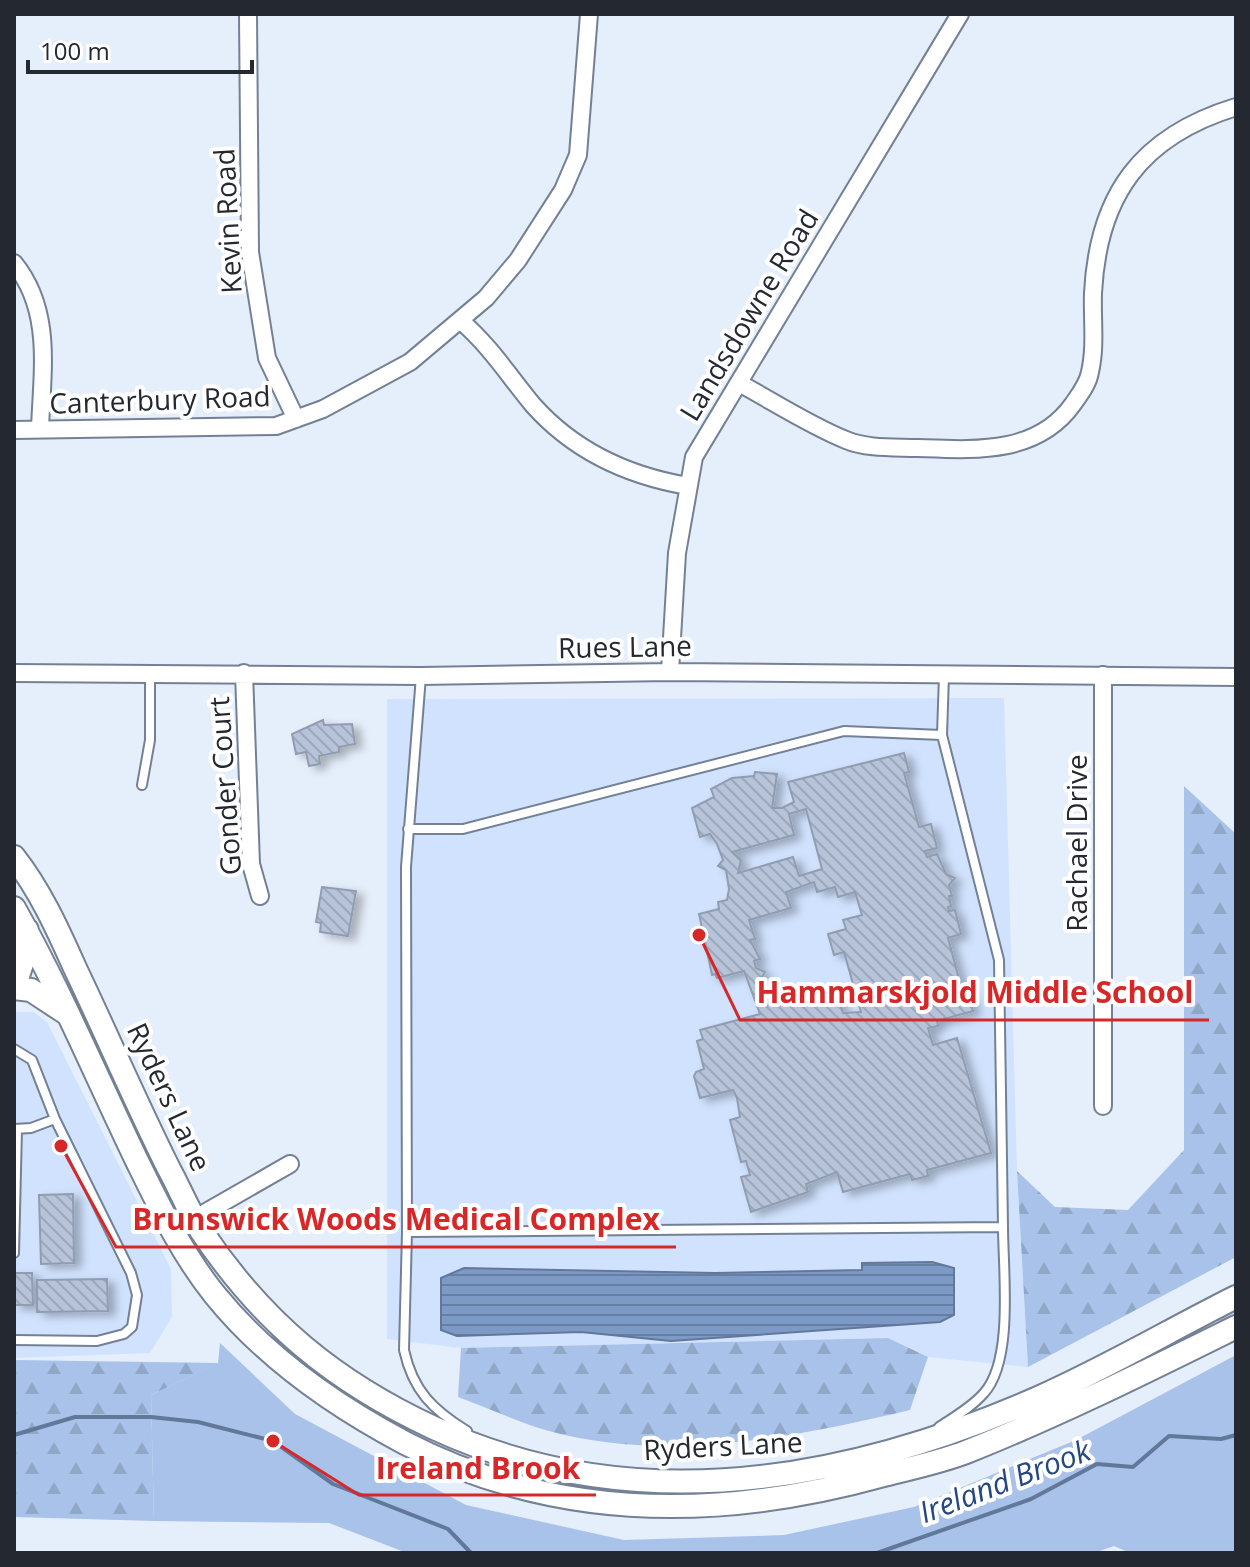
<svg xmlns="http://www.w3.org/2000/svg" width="1250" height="1567" viewBox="0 0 1250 1567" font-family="'Open Sans',sans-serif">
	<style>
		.built { fill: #d0e2fe }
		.green { fill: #a9c2e9 }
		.forest { fill: url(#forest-firs) }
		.water { fill: url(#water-rules); stroke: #62789a; stroke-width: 2 }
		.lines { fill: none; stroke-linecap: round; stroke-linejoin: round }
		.stream { stroke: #62789a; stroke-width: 4 }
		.building { fill: url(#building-back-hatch); stroke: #909db1; stroke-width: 2; fill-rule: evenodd; filter: url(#shadow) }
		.lane-casing { stroke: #748094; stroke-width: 12 }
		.street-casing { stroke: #748094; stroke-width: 20 }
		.secondary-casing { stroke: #748094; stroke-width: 26 }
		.lane { stroke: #fff; stroke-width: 8 }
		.street { stroke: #fff; stroke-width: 16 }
		.secondary { stroke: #fff; stroke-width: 22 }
		.labels { text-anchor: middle; stroke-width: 8; stroke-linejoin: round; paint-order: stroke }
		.street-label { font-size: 28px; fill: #242931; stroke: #fff }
		.water-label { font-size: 30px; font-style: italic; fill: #244881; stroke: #fff }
		.leader { fill: none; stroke: #d62828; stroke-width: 3 }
		.callout-dot { fill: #d62828; stroke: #fff; stroke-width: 3 }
		.callout-label { font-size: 30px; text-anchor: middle; font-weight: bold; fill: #d62828; stroke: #fff; stroke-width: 8; stroke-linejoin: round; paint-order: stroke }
	</style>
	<defs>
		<pattern id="forest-firs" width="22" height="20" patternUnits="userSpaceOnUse" patternTransform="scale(2)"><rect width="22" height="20" fill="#a9c2e9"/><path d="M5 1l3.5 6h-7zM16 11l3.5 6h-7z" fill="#91a7c8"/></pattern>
		<pattern id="water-rules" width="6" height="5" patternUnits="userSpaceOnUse" patternTransform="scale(2)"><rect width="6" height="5" fill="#7d9ac7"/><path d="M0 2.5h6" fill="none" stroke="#667ea2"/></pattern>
		<pattern id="building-back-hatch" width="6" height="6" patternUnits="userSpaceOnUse" patternTransform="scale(2)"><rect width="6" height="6" fill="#b6c3d8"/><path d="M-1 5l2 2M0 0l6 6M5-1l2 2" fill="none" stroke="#9ca8ba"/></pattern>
		<filter id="shadow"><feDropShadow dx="7" dy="4" stdDeviation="4" flood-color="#0004"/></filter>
	</defs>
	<rect width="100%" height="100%" fill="#e5eefb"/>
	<path class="built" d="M1004 698 1017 1171 1028 1367 928 1357 888 1338 461 1348 387 1339V699Z
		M14 1012H33L47 1022 171 1269 172 1317 150 1353 14 1358Z"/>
	<path class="green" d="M220 1343 295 1414 466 1505 624 1540 784 1535 914 1507 1076 1440 1236 1355V1553H1130L1114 1546 1094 1553H407L329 1523 154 1521 151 1395 218 1363Z"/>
	<path class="forest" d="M1184 786 1236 834V1257L1028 1367 1017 1171 1055 1207 1128 1210 1184 1150Z
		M888 1338 928 1357 910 1410C796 1437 665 1463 549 1431 518 1422 488 1408 458 1397L461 1348Z
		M14 1360 219 1363 151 1395 154 1521 14 1517Z"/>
	<path class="water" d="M932 1262 954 1268V1315L940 1322 671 1341 581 1332 457 1336 441 1330V1278L464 1268 715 1273 862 1270V1263Z"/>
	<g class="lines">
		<path class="stream" d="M14 1435 75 1417H151L198 1422 273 1441 333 1484 448 1529 471 1553
			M877 1553 1031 1499 1097 1464 1133 1467 1169 1436 1221 1439 1236 1435"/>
	</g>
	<path class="building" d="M323 720 324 725 352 724 355 744 339 747V752L319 756 320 764 309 766 306 752 296 754 292 734Z
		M904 753 909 772 904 773 919 827 931 824 937 848 925 851 927 857 937 854 946 874 955 878 949 885 952 896H949L951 906 948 907 949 911 955 910 961 934 948 938 963 994 968 993 973 1011 937 1021 938 1026 928 1028 933 1045 957 1038 991 1153 927 1170 928 1176 912 1180 910 1174 843 1192 837 1172 806 1184 808 1192 751 1212 741 1177 750 1175 746 1161 741 1162 730 1120 740 1117 737 1098 733 1090 700 1098 694 1076 696 1072 704 1069 697 1041 703 1039 700 1030 760 1014 744 971 717 978 715 974 712 975 699 914 719 909 718 902 727 900 729 889 726 870 718 866 723 860 717 844 710 834 700 837 692 808 714 797 711 789 732 778 754 776 755 772 777 774 772 808H782L794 802 788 782ZM806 809 822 869 799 876 793 857 738 873 741 860 732 852 794 835 789 814ZM814 882 817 892 835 887 838 897 855 892 862 915 843 920 846 929 828 934 834 955 844 952 861 1012 843 1013 835 986 767 1005 765 998 768 997 760 980 765 972 756 968 754 961 760 959 750 940 755 939 749 920 791 908 786 892Z
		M322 887 356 891 348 936 320 932 321 923 316 922Z
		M73 1194 74 1263 41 1264 39 1195Z
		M14 1273H32L33 1305H14Z
		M107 1279 108 1311 37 1312V1280Z"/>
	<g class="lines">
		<defs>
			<path id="lane" d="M421 676 406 867 407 1232 1003 1227 999 960 942 735 944 675
				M142 785 150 740V674
				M408 829H463L844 731 942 735
				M14 1049 32 1060 55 1119 131 1273 137 1295 132 1327 124 1334 97 1341 14 1340
				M14 1129 31 1128 55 1119
				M407 1232 404 1350C413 1391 433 1410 467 1431
				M14 1253 17 1129
				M939 1427C954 1417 972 1407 984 1393 1014 1360 1003 1270 1003 1227"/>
			<path id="street" d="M248 14 250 252 267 358 296 419
				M14 263C53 311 42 371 40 429
				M461 321C490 346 509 376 533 405 574 451 629 476 688 486
				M739 383C774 402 809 425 846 440 867 449 895 447 918 448 974 450 1037 455 1073 404 1080 394 1088 384 1090 372 1096 346 1092 319 1093 293 1098 195 1141 136 1236 107
				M14 430 276 426 323 409 410 362 486 298 518 260 563 190 578 155 589 14
				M670 672 677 553 694 457 960 14
				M14 673 421 676 670 672 1236 677
				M244 673 251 864 260 896
				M1103 1106V675
				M194 1219 290 1164"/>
			<path id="secondary" d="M14 857C40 890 58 930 75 968 107 1035 136 1103 169 1169 180 1189 189 1212 202 1232 263 1323 335 1382 434 1428 633 1520 844 1483 1038 1398 1106 1368 1170 1330 1236 1297
				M14 908C60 990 96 1076 137 1161 160 1208 182 1254 215 1295 266 1358 335 1406 405 1443 558 1522 722 1520 884 1475 911 1468 940 1462 966 1452 1059 1415 1147 1371 1236 1327
				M27 930 25 954 14 988 31 990 66 1013"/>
		</defs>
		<use href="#lane" class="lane-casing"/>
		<use href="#street" class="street-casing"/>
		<use href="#secondary" class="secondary-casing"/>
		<use href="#lane" class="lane"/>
		<use href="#street" class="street"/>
		<use href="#secondary" class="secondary"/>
	</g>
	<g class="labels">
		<g class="street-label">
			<text transform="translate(228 221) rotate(-93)" y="10">Kevin Road</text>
			<text transform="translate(749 315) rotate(-59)" y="10">Landsdowne Road</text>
			<text transform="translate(160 400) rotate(-2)" y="10">Canterbury Road</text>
			<text transform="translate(625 647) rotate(-1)" y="10">Rues Lane</text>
			<text transform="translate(225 786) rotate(-94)" y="10">Gonder Court</text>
			<text transform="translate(1077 843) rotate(-90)" y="10">Rachael Drive</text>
			<text transform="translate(169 1097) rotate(65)" y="10">Ryders Lane</text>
			<text transform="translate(723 1446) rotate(-3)" y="10">Ryders Lane</text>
		</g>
		<g class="water-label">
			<text transform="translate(1005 1482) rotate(-21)" y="10">Ireland Brook</text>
		</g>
	</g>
	<path class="leader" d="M699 935L740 1020H1209M61 1146L116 1247H676M273 1441L359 1495H596"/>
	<g class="callout-dot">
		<circle cx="699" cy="935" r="8"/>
		<circle cx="61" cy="1146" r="8"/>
		<circle cx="273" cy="1441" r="8"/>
	</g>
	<g class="callout-label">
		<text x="975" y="1003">Hammarskjold Middle School</text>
		<text x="396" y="1230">Brunswick Woods Medical Complex</text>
		<text x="478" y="1479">Ireland Brook</text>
	</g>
	<rect width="1250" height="1567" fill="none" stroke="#242931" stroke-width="32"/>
	<path d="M28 60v12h224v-12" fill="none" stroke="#242931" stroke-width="4"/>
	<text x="40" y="60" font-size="24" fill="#242931" stroke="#ffffff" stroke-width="6" paint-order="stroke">100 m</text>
</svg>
